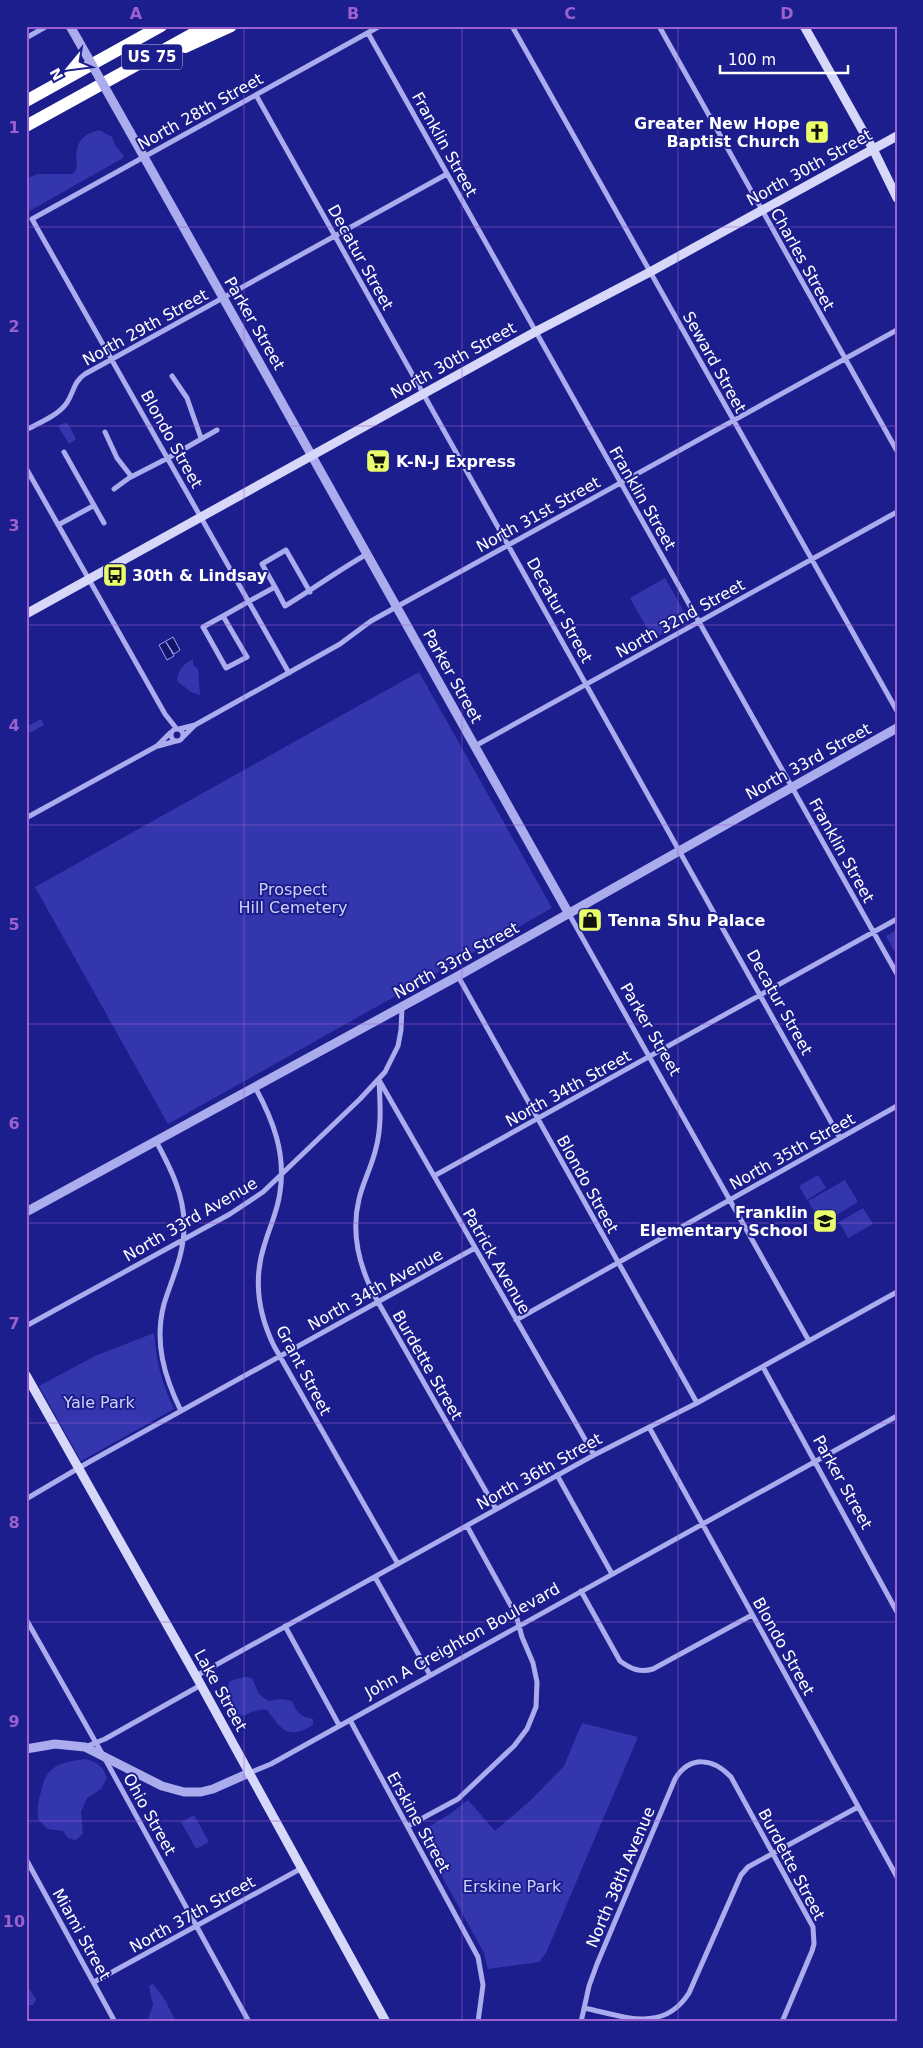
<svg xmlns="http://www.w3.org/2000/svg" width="923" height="2048" viewBox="0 0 923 2048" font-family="'DejaVu Sans',sans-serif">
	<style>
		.green { fill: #3436ad }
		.water { fill: #13146b; stroke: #9da0ef }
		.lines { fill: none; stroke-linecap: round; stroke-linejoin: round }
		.minor { stroke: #aaaced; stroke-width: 5 }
		.tertiary { stroke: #aaaced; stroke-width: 9 }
		.secondary { stroke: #d6d7f9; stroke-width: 9 }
		.motorway { stroke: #fff; stroke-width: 12 }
		.tertiary-bridge { stroke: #aaaced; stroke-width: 9 }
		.grid { fill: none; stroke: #9c61cf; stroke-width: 1; stroke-opacity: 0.55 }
		.labels { text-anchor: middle; stroke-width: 4; stroke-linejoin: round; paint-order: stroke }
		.shield { fill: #1d1e8d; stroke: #bbbcdd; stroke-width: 1 }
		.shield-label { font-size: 15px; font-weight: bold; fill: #fff }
		.street-label { font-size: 16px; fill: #fff; stroke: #1d1e8d }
		.poi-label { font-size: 16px; font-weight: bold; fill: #fff; stroke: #1d1e8d; text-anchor: start }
		.park-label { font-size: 16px; fill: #cfd1f9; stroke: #1d1e8d }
		.neatline { fill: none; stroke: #9c61cf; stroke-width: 2 }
		.grid-label { font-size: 16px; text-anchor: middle; font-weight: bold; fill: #9c61cf }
	</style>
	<rect width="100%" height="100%" fill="#1d1e8d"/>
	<path class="green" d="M99 130 112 137 115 145 123 155V158L26 213V179L37 174H73L77 168C75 147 77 136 99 130Z
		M64 423 68 424 76 439 69 444 58 426Z
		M665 578 688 619 653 639 630 598Z
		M193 659V665L198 669 200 695 191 692 177 681C178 669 184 664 193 659Z
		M419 672 552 908 168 1124 35 887Z
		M41 719 44 725 30 733 26 727Z
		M897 930V956L886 936Z
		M818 1175 826 1188 807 1200 799 1186Z
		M845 1180 858 1202 821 1224 808 1201Z
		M863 1208 873 1224 848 1238 839 1222Z
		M154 1333C156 1361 162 1384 174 1409L81 1461 39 1386 95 1356Z
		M246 1677 252 1678 259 1694 268 1701 281 1699 292 1701C296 1712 301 1717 313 1719V1725C288 1740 283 1731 267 1710 243 1708 243 1730 225 1698L228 1692 229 1682 236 1679Z
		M582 1723 638 1737 546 1953 539 1962 488 1969 484 1953 420 1836V1832L450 1814 468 1800 495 1831 531 1800 564 1766Z
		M86 1759C98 1763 103 1766 107 1778L101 1789 87 1798 81 1812 83 1834 76 1840 68 1838 63 1831 47 1829 38 1819C37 1809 38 1802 41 1792 46 1765 61 1762 86 1759Z
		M194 1815 209 1842 196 1849 181 1822Z
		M153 1984 165 2000 176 2022H147L153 2005 149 1986Z
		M26 1985 36 1999 33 2005H26Z"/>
	<path class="water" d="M173 637 180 650 174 654 166 642 174 656 167 660 159 645Z"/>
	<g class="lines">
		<path class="minor" d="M512 26 897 711
			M659 26 897 451
			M368 33 897 974
			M26 38 47 26
			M256 95 840 1138
			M172 376 187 398 201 438
			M26 430C39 423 57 416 66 404 74 393 73 382 85 374L447 174
			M105 432 117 458 131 476
			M64 452 104 523
			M26 468 165 714 176 728
			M114 489 129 478 168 458 217 430
			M58 525 93 506
			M275 587 262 564 286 550 310 592
			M223 616 247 657 226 668 203 627C227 614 251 600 275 587L285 606C313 589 339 570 367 554
			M289 673 32 219 380 26
			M171 735a6 6 0 1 1 12 0a6 6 0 1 1-12 0Z
			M179 729 195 725 340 644 371 621 897 330
			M182 738 195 725
			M158 746 176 741
			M475 746 897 512
			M26 818 157 746 170 733
			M569 914 809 1341
			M458 976 697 1403
			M379 1079C380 1102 382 1126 376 1148 372 1166 363 1182 359 1199 350 1236 360 1270 378 1302L496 1509
			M379 1080 594 1455
			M255 1087C273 1120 286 1153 280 1192 278 1210 270 1226 265 1243 253 1278 258 1313 274 1346L398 1564
			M156 1141C170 1167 185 1196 184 1227 184 1255 172 1278 164 1304 154 1342 164 1376 181 1411
			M434 1176 897 919
			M516 1320 897 1106
			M26 1326 230 1214 263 1192 360 1099 385 1072 398 1046 401 1030 402 1008
			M763 1367 897 1612
			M649 1427 897 1877
			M557 1475 612 1574
			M26 1499 89 1462 475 1248
			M375 1577 430 1675
			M581 1591 620 1661C631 1669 640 1673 653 1669L752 1615
			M26 1619 104 1757 249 2022
			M285 1626 339 1725
			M196 1676 594 1455 697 1403 897 1292
			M350 1720 478 1957 483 1985 478 2022
			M85 1747 105 1739 201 1685
			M249 1773 271 1764 897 1416
			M408 1826 458 1799 514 1746 527 1729 536 1707 537 1682 533 1663 522 1637 516 1615 467 1526
			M26 1859 115 2022
			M94 1982 302 1868
			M584 2008C623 2016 663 2034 689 1993L741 1875 748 1867 858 1807
			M581 2022 589 1986 597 1964 675 1779C690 1755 713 1758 731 1777L813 1927 814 1944 812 1951 782 2022"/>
		<path class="tertiary" d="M70 26 78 40
			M130 132 569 914
			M26 1212 458 976 897 728
			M26 1749 55 1744 85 1747 162 1786 184 1792H201L213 1789 249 1773"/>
		<path class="secondary" d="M804 26 873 149 897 198
			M26 614 535 332 650 272 897 136
			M26 1375 196 1676 386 2022"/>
		<path class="motorway" d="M185 47 231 26
			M26 101 161 26
			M26 126 207 26"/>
		<path class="tertiary-bridge" d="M78 40 130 132"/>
	</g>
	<path class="grid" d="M244 26V2022M462 26V2022M678 26V2022M26 227H897M26 426H897M26 625H897M26 825H897M26 1024H897M26 1223H897M26 1423H897M26 1622H897M26 1821H897"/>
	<defs>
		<symbol id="church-square" viewBox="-11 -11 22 22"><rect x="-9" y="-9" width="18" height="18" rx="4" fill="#e9fd68" stroke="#1d1e8d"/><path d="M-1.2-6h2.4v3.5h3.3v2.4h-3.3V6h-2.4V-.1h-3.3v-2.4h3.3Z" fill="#111"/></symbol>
		<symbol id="supermarket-square" viewBox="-11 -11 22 22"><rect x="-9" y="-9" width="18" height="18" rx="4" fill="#e9fd68" stroke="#1d1e8d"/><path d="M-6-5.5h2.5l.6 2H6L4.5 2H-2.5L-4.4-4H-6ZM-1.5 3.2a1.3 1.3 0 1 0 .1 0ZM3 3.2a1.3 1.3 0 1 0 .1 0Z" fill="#111"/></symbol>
		<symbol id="bus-square" viewBox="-11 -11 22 22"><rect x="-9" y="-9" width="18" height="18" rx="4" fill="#e9fd68" stroke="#1d1e8d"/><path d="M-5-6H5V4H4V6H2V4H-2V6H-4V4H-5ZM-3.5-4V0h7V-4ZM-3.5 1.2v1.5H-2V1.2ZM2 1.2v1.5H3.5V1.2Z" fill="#111"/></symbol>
		<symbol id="shop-square" viewBox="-11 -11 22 22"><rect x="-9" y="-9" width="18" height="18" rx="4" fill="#e9fd68" stroke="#1d1e8d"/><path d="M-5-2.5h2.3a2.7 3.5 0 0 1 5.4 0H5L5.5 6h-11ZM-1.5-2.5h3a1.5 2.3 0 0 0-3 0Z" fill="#111"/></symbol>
		<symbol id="school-square" viewBox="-11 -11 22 22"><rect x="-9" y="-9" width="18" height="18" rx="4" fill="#e9fd68" stroke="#1d1e8d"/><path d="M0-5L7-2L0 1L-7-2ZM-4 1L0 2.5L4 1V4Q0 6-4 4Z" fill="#111"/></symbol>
	</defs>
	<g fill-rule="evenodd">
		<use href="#church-square" x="803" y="118" width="28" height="28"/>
		<use href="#supermarket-square" x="364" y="447" width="28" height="28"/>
		<use href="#bus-square" x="101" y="561" width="28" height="28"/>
		<use href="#shop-square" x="576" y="906" width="28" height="28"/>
		<use href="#school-square" x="811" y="1207" width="28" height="28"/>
	</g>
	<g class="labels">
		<rect class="shield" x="122" y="44.5" width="60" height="25" rx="4"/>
		<g class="shield-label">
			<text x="152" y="62">US 75</text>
		</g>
		<g class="street-label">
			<text transform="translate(200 111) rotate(-29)" y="6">North 28th Street</text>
			<text transform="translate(445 144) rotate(61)" y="6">Franklin Street</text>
			<text transform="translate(809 167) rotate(-29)" y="6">North 30th Street</text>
			<text transform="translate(361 257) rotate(61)" y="6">Decatur Street</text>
			<text transform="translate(803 259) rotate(61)" y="6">Charles Street</text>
			<text transform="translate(255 323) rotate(60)" y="6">Parker Street</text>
			<text transform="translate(145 327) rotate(-29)" y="6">North 29th Street</text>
			<text transform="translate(453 360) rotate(-29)" y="6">North 30th Street</text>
			<text transform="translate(715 362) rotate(61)" y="6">Seward Street</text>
			<text transform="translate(172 439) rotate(61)" y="6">Blondo Street</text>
			<text transform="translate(643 498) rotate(60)" y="6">Franklin Street</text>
			<text transform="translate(538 514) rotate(-29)" y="6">North 31st Street</text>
			<text transform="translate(560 610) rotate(61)" y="6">Decatur Street</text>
			<text transform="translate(680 618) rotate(-29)" y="6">North 32nd Street</text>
			<text transform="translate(453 676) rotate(61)" y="6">Parker Street</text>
			<text transform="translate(808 761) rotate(-29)" y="6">North 33rd Street</text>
			<text transform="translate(842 850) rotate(61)" y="6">Franklin Street</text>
			<text transform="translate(456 960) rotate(-29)" y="6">North 33rd Street</text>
			<text transform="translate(780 1002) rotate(61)" y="6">Decatur Street</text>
			<text transform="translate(651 1029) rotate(60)" y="6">Parker Street</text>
			<text transform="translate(568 1088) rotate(-29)" y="6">North 34th Street</text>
			<text transform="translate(792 1151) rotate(-29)" y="6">North 35th Street</text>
			<text transform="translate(588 1184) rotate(61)" y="6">Blondo Street</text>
			<text transform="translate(190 1219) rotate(-30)" y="6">North 33rd Avenue</text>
			<text transform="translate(497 1261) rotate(60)" y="6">Patrick Avenue</text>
			<text transform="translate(375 1289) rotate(-29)" y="6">North 34th Avenue</text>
			<text transform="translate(428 1365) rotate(60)" y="6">Burdette Street</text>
			<text transform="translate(304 1370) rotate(62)" y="6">Grant Street</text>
			<text transform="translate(539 1471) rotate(-29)" y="6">North 36th Street</text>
			<text transform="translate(843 1482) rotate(61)" y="6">Parker Street</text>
			<text transform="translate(462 1640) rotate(-29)" y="6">John A Creighton Boulevard</text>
			<text transform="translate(784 1646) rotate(61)" y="6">Blondo Street</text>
			<text transform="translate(221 1690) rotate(61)" y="6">Lake Street</text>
			<text transform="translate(150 1814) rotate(61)" y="6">Ohio Street</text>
			<text transform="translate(419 1822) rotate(61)" y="6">Erskine Street</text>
			<text transform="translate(792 1864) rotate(62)" y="6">Burdette Street</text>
			<text transform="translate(620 1877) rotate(-67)" y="6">North 38th Avenue</text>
			<text transform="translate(192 1914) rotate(-29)" y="6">North 37th Street</text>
			<text transform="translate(82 1934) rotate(61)" y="6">Miami Street</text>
		</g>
		<g class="poi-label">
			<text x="800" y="129" text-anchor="end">Greater New Hope<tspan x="800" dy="18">Baptist Church</tspan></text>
			<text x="396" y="467">K-N-J Express</text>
			<text x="132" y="581">30th &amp; Lindsay</text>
			<text x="608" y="926">Tenna Shu Palace</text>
			<text x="808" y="1218" text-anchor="end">Franklin<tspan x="808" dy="18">Elementary School</tspan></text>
		</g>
		<g class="park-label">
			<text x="293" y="895">Prospect<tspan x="293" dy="18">Hill Cemetery</tspan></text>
			<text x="99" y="1408">Yale Park</text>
			<text x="512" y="1892">Erskine Park</text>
		</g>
	</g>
	<rect width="923" height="2048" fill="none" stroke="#1d1e8d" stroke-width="55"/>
	<g transform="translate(68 68) rotate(241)" stroke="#1d1e8d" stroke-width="4" paint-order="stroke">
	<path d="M0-4L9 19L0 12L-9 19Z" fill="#ffffff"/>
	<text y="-8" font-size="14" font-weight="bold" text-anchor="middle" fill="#ffffff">N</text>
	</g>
	<path d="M720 65v8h128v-8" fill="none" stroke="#ffffff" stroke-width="2.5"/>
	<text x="728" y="65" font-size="15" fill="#ffffff" stroke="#1d1e8d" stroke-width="4" paint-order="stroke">100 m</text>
	<rect x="28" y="28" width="868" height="1992" class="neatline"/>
	<g class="grid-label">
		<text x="136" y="19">A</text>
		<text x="353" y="19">B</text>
		<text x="570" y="19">C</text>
		<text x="787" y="19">D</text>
		<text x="14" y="133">1</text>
		<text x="14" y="332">2</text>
		<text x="14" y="531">3</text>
		<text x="14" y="731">4</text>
		<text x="14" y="930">5</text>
		<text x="14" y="1129">6</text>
		<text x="14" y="1329">7</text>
		<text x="14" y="1528">8</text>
		<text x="14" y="1727">9</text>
		<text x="14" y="1927">10</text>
	</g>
</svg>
